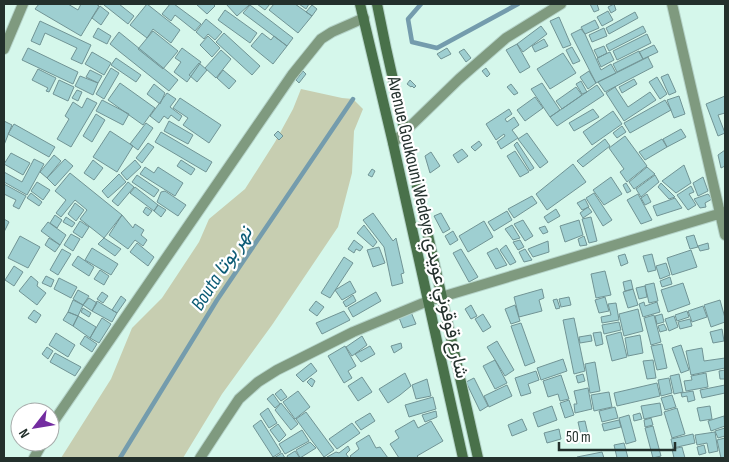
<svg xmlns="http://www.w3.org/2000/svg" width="729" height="462" viewBox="0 0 729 462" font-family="'Sofia Sans Condensed',Vazirmatn,sans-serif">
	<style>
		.green { fill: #c7ceb1 }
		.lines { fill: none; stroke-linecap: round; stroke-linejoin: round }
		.stream { stroke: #749cad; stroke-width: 4.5 }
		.building { fill: #9ecfd1; stroke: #719495 }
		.street-casing { stroke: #b5d3c9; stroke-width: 12 }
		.secondary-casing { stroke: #b5d3c9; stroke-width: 12 }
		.street { stroke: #7f9a7f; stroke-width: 10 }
		.secondary { stroke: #49714a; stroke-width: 10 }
		.labels { text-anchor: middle; stroke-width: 4.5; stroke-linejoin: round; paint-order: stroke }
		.street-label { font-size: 19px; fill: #23302c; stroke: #fff }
		.water-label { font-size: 20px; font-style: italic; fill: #0b5b75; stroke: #fff }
	</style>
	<rect width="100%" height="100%" fill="#d5f7eb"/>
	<path class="green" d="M301 89 342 98 353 99 363 109 354 131 352 173 338 227 272 325 222 394 183 458H61L111 379 132 328 162 298 199 242 209 219 245 189 275 142 293 109Z"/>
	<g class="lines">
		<path class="stream" d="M421 4 408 19 412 42 437 48 518 4
			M120 458 217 300 353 99"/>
	</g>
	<path class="building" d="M39 4H68L78 10 81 4H96L99 6 81 36 35 9Z
		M105 4H119L134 16 128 24 104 5Z
		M147 4 180 30 171 43 153 29 147 38 130 25Z
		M170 4H174L201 24 195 31 175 15 171 21 162 14Z
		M196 4H213L215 6 207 14Z
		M226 4H249V5L237 16Z
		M257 4H270L265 10Z
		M274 4H295L312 16 298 33 269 10Z
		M299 4H309L306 9Z
		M590 4H597L599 10 594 12Z
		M614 4 616 10 611 13 608 7Z
		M250 5 293 38 287 46 243 13Z
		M312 5 317 9 312 16 306 12Z
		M100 6 109 13 101 25 92 18Z
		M225 10 257 33 250 43 218 20Z
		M608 11 613 20 602 26 597 17Z
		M635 12 638 18 609 34 606 28Z
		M559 17 571 45 563 48 550 21Z
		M206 19 222 32 215 40 208 34 204 39 196 32Z
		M595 20 599 28 585 34 581 27Z
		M40 21 91 45 82 64 71 59 77 48 45 33 40 45 31 41Z
		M541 26 547 34 523 52 517 44Z
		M643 26 646 32 609 51 606 45Z
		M98 28 111 36 107 44 93 37Z
		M604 28 607 36 592 42 589 35Z
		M581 29 585 34 601 70 611 64 616 73 596 83 571 34Z
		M153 31 178 51 163 69 138 49Z
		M119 32 178 80 169 91 110 44Z
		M224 33 260 66 252 75 216 42Z
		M262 33 271 40 274 36 287 46 273 64 251 46Z
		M647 34 651 43 617 60 613 51Z
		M208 36 220 48 212 57 200 45Z
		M544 39 548 46 535 52 532 46Z
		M517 44 530 67 520 73 506 50Z
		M654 45 658 52 643 59 639 52Z
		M604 46 607 53 598 58 594 50Z
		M572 47 580 61 573 64 566 50Z
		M28 48 78 72 73 84 22 60Z
		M182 48 201 62 187 82 174 72 181 62 175 58Z
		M447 48 451 54 441 59 437 54Z
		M464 49 471 58 466 62 459 52Z
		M221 50 231 59 216 78 205 68Z
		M639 51 643 59 617 72 613 64Z
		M92 52 111 63 104 75 85 64Z
		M610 52 614 60 601 67 597 58Z
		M563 53 576 73 550 89 537 69Z
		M648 57 653 67 605 92 598 82Z
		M116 58 141 75 136 82 111 65Z
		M199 63 207 70 197 82 189 75Z
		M111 68 119 73 104 99 96 94Z
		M486 68 490 74 487 77 482 71Z
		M38 69 56 78 49 92 46 91 48 88 32 80Z
		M90 70 102 76 98 83 86 77Z
		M223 70 236 81 229 89 217 78Z
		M303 71 306 74 299 83 296 80Z
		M589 71 596 83 588 89 580 77Z
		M668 74 676 92 669 95 661 77Z
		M80 76 98 83 93 95 75 86Z
		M657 77 667 94 660 99 649 82Z
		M634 79 637 84 622 93 619 87Z
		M59 80 74 87 68 101 53 94Z
		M410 80 416 86 414 88 412 86 411 87 407 84Z
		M581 81 587 92 582 94 576 84Z
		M120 83 155 108 143 125 108 100Z
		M542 83 560 110 550 117 531 89Z
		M154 84 165 93 160 104 147 94Z
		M511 84 518 93 514 95 507 87Z
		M597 85 604 95 557 126 550 117Z
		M576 87 582 95 562 109 556 101Z
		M615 87 628 107 650 92 656 100 624 121 606 93Z
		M77 90 82 92 78 101 72 98Z
		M167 93 176 99 170 107 182 116 179 121 171 115 168 119 164 116 159 123 150 116Z
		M679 96 685 114 674 118 667 100Z
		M725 96V113L718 115 725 133 718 136 706 104Z
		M535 97 543 108 525 121 517 110Z
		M87 98 97 103 71 147 57 139 69 119 65 116 73 102 82 108Z
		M180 98 221 125 209 143 183 125 188 118 173 108Z
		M102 100 129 114 123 125 96 111Z
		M665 100 671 110 630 133 624 123Z
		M509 109 512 114 505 119 507 122 514 117 519 125 512 130 518 138 501 149 497 142 505 136 504 134 496 140 486 124Z
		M593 109 599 117 574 131 569 123Z
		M613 111 622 124 592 145 583 132Z
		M96 114 105 120 92 142 83 136Z
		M4 121 12 125 4 145Z
		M169 121 193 135 188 144 164 131Z
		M146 123 153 128 138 150 130 144Z
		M14 124 55 147 49 157 8 134Z
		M622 126 626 132 617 138 613 133Z
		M681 129 686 137 667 147 663 139Z
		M110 131 133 146 117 172 93 157Z
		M278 131 283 136 279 140 274 135Z
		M161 132 212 162 206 172 155 142Z
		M527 133 548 162 540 168 518 139Z
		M625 136 647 166 627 182 620 172 624 169 609 148Z
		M605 139 610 146 583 167 577 161Z
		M662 139 667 147 645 160 639 152Z
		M479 141 482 145 475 151 471 147Z
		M517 142 534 168 530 171 514 145Z
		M148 143 154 147 142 163 136 158Z
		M462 149 468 156 458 163 453 155Z
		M725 150V166L721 168 718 155Z
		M515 151 529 172 520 177 507 156Z
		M431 152 440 166 430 173 425 156Z
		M11 153 30 163 23 175 4 164Z
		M54 155 61 161 47 178 40 172Z
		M34 159 44 164 27 195 4 182V172L22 182Z
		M65 159 73 166 55 186 47 178Z
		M93 160 103 168 94 180 84 173Z
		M135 160 141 167 127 180 121 173Z
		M181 160 195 169 191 175 177 166Z
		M573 164 586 182 547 210 536 194Z
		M684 165 691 183 676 193 662 181Z
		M145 167 154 173 158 167 183 183 175 196 140 174Z
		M647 167 655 174 634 189 629 182Z
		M372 169 375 171 372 177 368 175Z
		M70 173 122 215 104 238 80 219 87 210 75 200 61 217 56 213 66 200 55 191Z
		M119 174 126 182 108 198 102 191Z
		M137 175 159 190 154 197 132 182Z
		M655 175 659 182 641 197 636 189Z
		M611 177 622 194 604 205 593 190Z
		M703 177 708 191 698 196 693 183Z
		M37 182 50 190 43 200 31 191Z
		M128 182 134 187 118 206 112 201Z
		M626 183 631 191 627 193 623 185Z
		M661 183 675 197 669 199 658 187Z
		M4 184 26 196 19 209 13 206 16 200 4 194Z
		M691 186 694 192 689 194 696 205 688 210 677 195Z
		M135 187 158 205 154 211 130 193Z
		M165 191 186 205 178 216 157 202 161 192Z
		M31 193 42 202 39 206 27 198Z
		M594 193 612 220 603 226 586 198Z
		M638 194 652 220 641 224 627 200Z
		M647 194 651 202 645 205 641 198Z
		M708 194 712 199 705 203 706 207 700 208 694 199Z
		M532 196 537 203 514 218 508 209Z
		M675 198 682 208 657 216 653 206Z
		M585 199 589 207 582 210 577 203Z
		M75 203 84 210 76 221 68 214Z
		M158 205 166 210 161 217 154 211Z
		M146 207 152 211 148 216 143 212Z
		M588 207 592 212 583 218 580 213Z
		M556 209 560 216 548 223 544 217Z
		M507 211 512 220 494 231 488 222Z
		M373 213 393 241 396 238 404 273 401 274 403 283 392 286 384 247 363 220Z
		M441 213 450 229 443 233 434 216Z
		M55 215 62 220 57 228 50 223Z
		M122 215 133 228 135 224 144 230 141 235 147 240 143 246 135 240 128 249 109 235Z
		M66 217 75 223 72 227 63 222Z
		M591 217 597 241 589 243 582 219Z
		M4 219 9 222 4 232Z
		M523 220 533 236 525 241 514 224Z
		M579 220 583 235 565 242 560 226Z
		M80 221 89 227 82 238 73 232Z
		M484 221 493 237 468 252 459 236Z
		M48 222 66 235 60 245 41 231Z
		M364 225 377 242 373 247 357 233Z
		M512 225 520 238 513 240 505 229Z
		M545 226 548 232 543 234 539 228Z
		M453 231 458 240 450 245 445 236Z
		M71 234 80 239 73 251 64 245Z
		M694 235 698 247 690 249 686 237Z
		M20 236 40 247 28 268 8 258Z
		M584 236 587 245 580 246 578 239Z
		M49 238 60 245 55 252 45 245Z
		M104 238 121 249 115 256 98 244Z
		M354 240 363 247 360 251 356 249 354 253 348 249Z
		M520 240 524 247 518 250 513 242Z
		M548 241 549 252 533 257 528 249Z
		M137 243 154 257 148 266 130 252Z
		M708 243 709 249 700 251 698 246Z
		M506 245 516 262 510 265 500 250Z
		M379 247 385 263 373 267 367 250Z
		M92 248 118 264 111 275 85 260Z
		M497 248 507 265 496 269 487 253Z
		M62 249 71 254 58 275 50 270Z
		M461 249 478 277 469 282 453 253Z
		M525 249 532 260 524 262 519 252Z
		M691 250 697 267 672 275 667 258Z
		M625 254 628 263 621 266 618 256Z
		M652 254 656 270 648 272 643 256Z
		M78 256 94 267 89 276 72 265Z
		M344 257 353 263 330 298 321 293Z
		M666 263 670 275 660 279 656 266Z
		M14 266 23 272 14 286 5 280Z
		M100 270 109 276 104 285 94 279Z
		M605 271 611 295 596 298 591 274Z
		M31 276 38 282 37 286 46 293 37 305 19 291Z
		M46 276 54 280 51 287 42 283Z
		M670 277 672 284 662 287 660 281Z
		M59 278 77 287 71 298 54 289Z
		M631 280 633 289 625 291 623 282Z
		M350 281 356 292 342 300 335 290Z
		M654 283 658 301 649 303 645 285Z
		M683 283 690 304 668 312 661 290Z
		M645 286 647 297 639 299 636 288Z
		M542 289 544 298 539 300 542 311 519 317 514 297Z
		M633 289 638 305 628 308 623 292Z
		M78 290 89 296 83 305 73 299Z
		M102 292 108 296 103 303 97 299Z
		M376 292 381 301 353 317 348 308Z
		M353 295 356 301 346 307 343 302Z
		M121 296 126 300 117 313 112 310Z
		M569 297 571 305 561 307 559 299Z
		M605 297 609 311 599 313 595 300Z
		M89 298 97 303 92 311 83 305Z
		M557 299 560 308 556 309 553 300Z
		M73 300 83 305 78 316 68 312Z
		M720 300 725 318V322L711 327 704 305Z
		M97 301 117 313 112 322 92 311Z
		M316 301 324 307 317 316 309 310Z
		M644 302 645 306 657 302 660 312 643 317 639 304Z
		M616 303 619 320 602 323 601 317 611 315 608 304Z
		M471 305 477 316 471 319 465 309Z
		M515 305 520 321 511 324 505 309Z
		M703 306 707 317 692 322 688 311Z
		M83 308 91 313 89 317 81 312Z
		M638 309 643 331 624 336 619 314Z
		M34 310 41 315 36 323 28 318Z
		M344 311 350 320 322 334 316 323Z
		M687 311 689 317 677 321 675 315Z
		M68 312 78 316 73 326 63 320Z
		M411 312 416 324 403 328 398 315Z
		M483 314 491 327 483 332 475 319Z
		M662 314 664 322 657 324 655 316Z
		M654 315 661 342 651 345 644 318Z
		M78 316 96 327 90 338 73 326Z
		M674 316 678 327 669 331 665 319Z
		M102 318 111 324 99 343 90 338Z
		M574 318 585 371 574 374 563 320Z
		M690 319 692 326 680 329 678 322Z
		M619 322 621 330 604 334 602 325Z
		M521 323 535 362 525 366 511 326Z
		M664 324 667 330 660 332 658 326Z
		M722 329 724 341 713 343 710 332Z
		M601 332 603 344 596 346 593 333Z
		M621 332 627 357 612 361 606 336Z
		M56 333 75 345 68 357 49 345Z
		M591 335 592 341 580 343 579 337Z
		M640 335 643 353 628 356 625 338Z
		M85 336 97 344 92 352 80 344Z
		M362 336 367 345 352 356 346 347Z
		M497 341 514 370 505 376 487 347Z
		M401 343 402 348 394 353 391 346Z
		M662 344 667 368 657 370 651 346Z
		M681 345 689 370 681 373 672 348Z
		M345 346 356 366 348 371 352 378 344 383 328 356Z
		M370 346 375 354 361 362 355 354Z
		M47 347 53 351 48 359 42 354Z
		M702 348 704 361 725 358V368L691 375 686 351Z
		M55 353 81 367 75 376 50 362Z
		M563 359 567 371 541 380 537 368Z
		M495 360 507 383 495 389 483 366Z
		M653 360 656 378 647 379 643 361Z
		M595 362 600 391 590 393 585 364Z
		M311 363 317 371 303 382 296 375Z
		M725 370V379H720L719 371Z
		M536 371 539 380 528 384 531 393 521 396 515 378Z
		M405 373 411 386 400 395 388 403 379 389Z
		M706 373 708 387 686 391 684 381 692 380 691 376Z
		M583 374 585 381 578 383 576 376Z
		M679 374 683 392 674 394 670 376Z
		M561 375 569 399 560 401 558 394 548 397 543 381Z
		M362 377 372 392 358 401 348 386Z
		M311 378 315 381 312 387 307 382Z
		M474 378 488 406 480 411 466 382Z
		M669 378 672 393 661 396 658 380Z
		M427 379 431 396 416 399 412 385Z
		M657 383 660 396 617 406 614 393Z
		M507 385 512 396 489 407 484 396Z
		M725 385V393L702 398 700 390Z
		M588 388 592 409 575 413 574 404H577L574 391Z
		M281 389 287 397 281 401 275 394Z
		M298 391 310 407 295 419 283 402Z
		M693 391 695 400 688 402 687 396 682 397 681 393Z
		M609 392 612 407 594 411 591 395Z
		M273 394 280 404 275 408 267 399Z
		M672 395 676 407 665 410 661 398Z
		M433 397 436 409 409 417 405 405Z
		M569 400 574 415 565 418 560 403Z
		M281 403 298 424 291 430 275 410Z
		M660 403 662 415 644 419 641 406Z
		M552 406 557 420 538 427 533 413Z
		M710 406 712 419 700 421 697 408Z
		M615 407 618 418 602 422 599 411Z
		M268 408 277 423 269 428 260 414Z
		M677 408 685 434 672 438 664 412Z
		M436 411 437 417 425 422 422 415Z
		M306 412 334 450 324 457 296 419Z
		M370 413 375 421 361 430 355 422Z
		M640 413 642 419 634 421 633 415Z
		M629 415 636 441 626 444 619 418Z
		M724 416 725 426 711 431 708 421Z
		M651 418 653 425 645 427 644 420Z
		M522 419 527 430 512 436 508 425Z
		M261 420 281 452 273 457 253 426Z
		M414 420 418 428 431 421 443 441 417 456 419 458H399L390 444 399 438 395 431Z
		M619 420 621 427 604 431 602 424Z
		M585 421 588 434 581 435 578 422Z
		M352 423 360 433 337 449 329 439Z
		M278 424 286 435 279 442 270 430Z
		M653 426 661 456 653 458 645 428Z
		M725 428V436L718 438 715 431Z
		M559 429 561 439 547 443 544 433Z
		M302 430 309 441 285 454 279 444Z
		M715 432 718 451 709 453 707 443 697 445 695 435Z
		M693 434 695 443 673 448 671 439Z
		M369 435 376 448 380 447 388 458H352L350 456 359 449 356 443Z
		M725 438V458H721L717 440Z
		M310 442 316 448 300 458 296 450Z
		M624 443 628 458H617L614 445Z
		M704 445 706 453 699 455 697 447Z
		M348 446 350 450 346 454 349 458H327V457L336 452 339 453Z
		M682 447 685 458H674L672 449Z
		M295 451 300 458H288L287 456Z
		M602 452 604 458H577V457Z
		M282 453 285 458H274Z"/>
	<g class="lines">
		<defs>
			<path id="street" d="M672 4 725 235
				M4 49 23 4
				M393 143 459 79 506 38 561 4
				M50 430 54 421 292 75 321 39 332 32 364 18
				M34 458 43 442
				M200 458 219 429 239 399 258 382 277 370 353 332 428 301 725 212"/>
			<path id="secondary" d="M360 4 393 143 463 458
				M377 4 386 48 478 458"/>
		</defs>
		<use href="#street" class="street-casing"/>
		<use href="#secondary" class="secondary-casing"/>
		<use href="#street" class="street"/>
		<use href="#secondary" class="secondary"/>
	</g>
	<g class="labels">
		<g class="street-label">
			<text transform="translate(429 227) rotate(77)" y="7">Avenue Goukouni Wedeye شارع قوقوني عويدي</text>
		</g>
		<g class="water-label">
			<text transform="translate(221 268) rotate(-57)" y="7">Bouta نهر بوتا</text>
		</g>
	</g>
	<rect width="729" height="462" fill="none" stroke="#23302c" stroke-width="10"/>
	<g transform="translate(35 427) rotate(239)"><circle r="24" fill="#ffffff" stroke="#a7acab"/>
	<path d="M0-4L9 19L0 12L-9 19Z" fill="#732ca0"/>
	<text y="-8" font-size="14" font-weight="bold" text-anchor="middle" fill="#23302c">N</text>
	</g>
	<path d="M559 442v8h116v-8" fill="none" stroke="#23302c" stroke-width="2.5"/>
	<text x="566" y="442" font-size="15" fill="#23302c" stroke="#ffffff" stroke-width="4" paint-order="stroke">50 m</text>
</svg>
